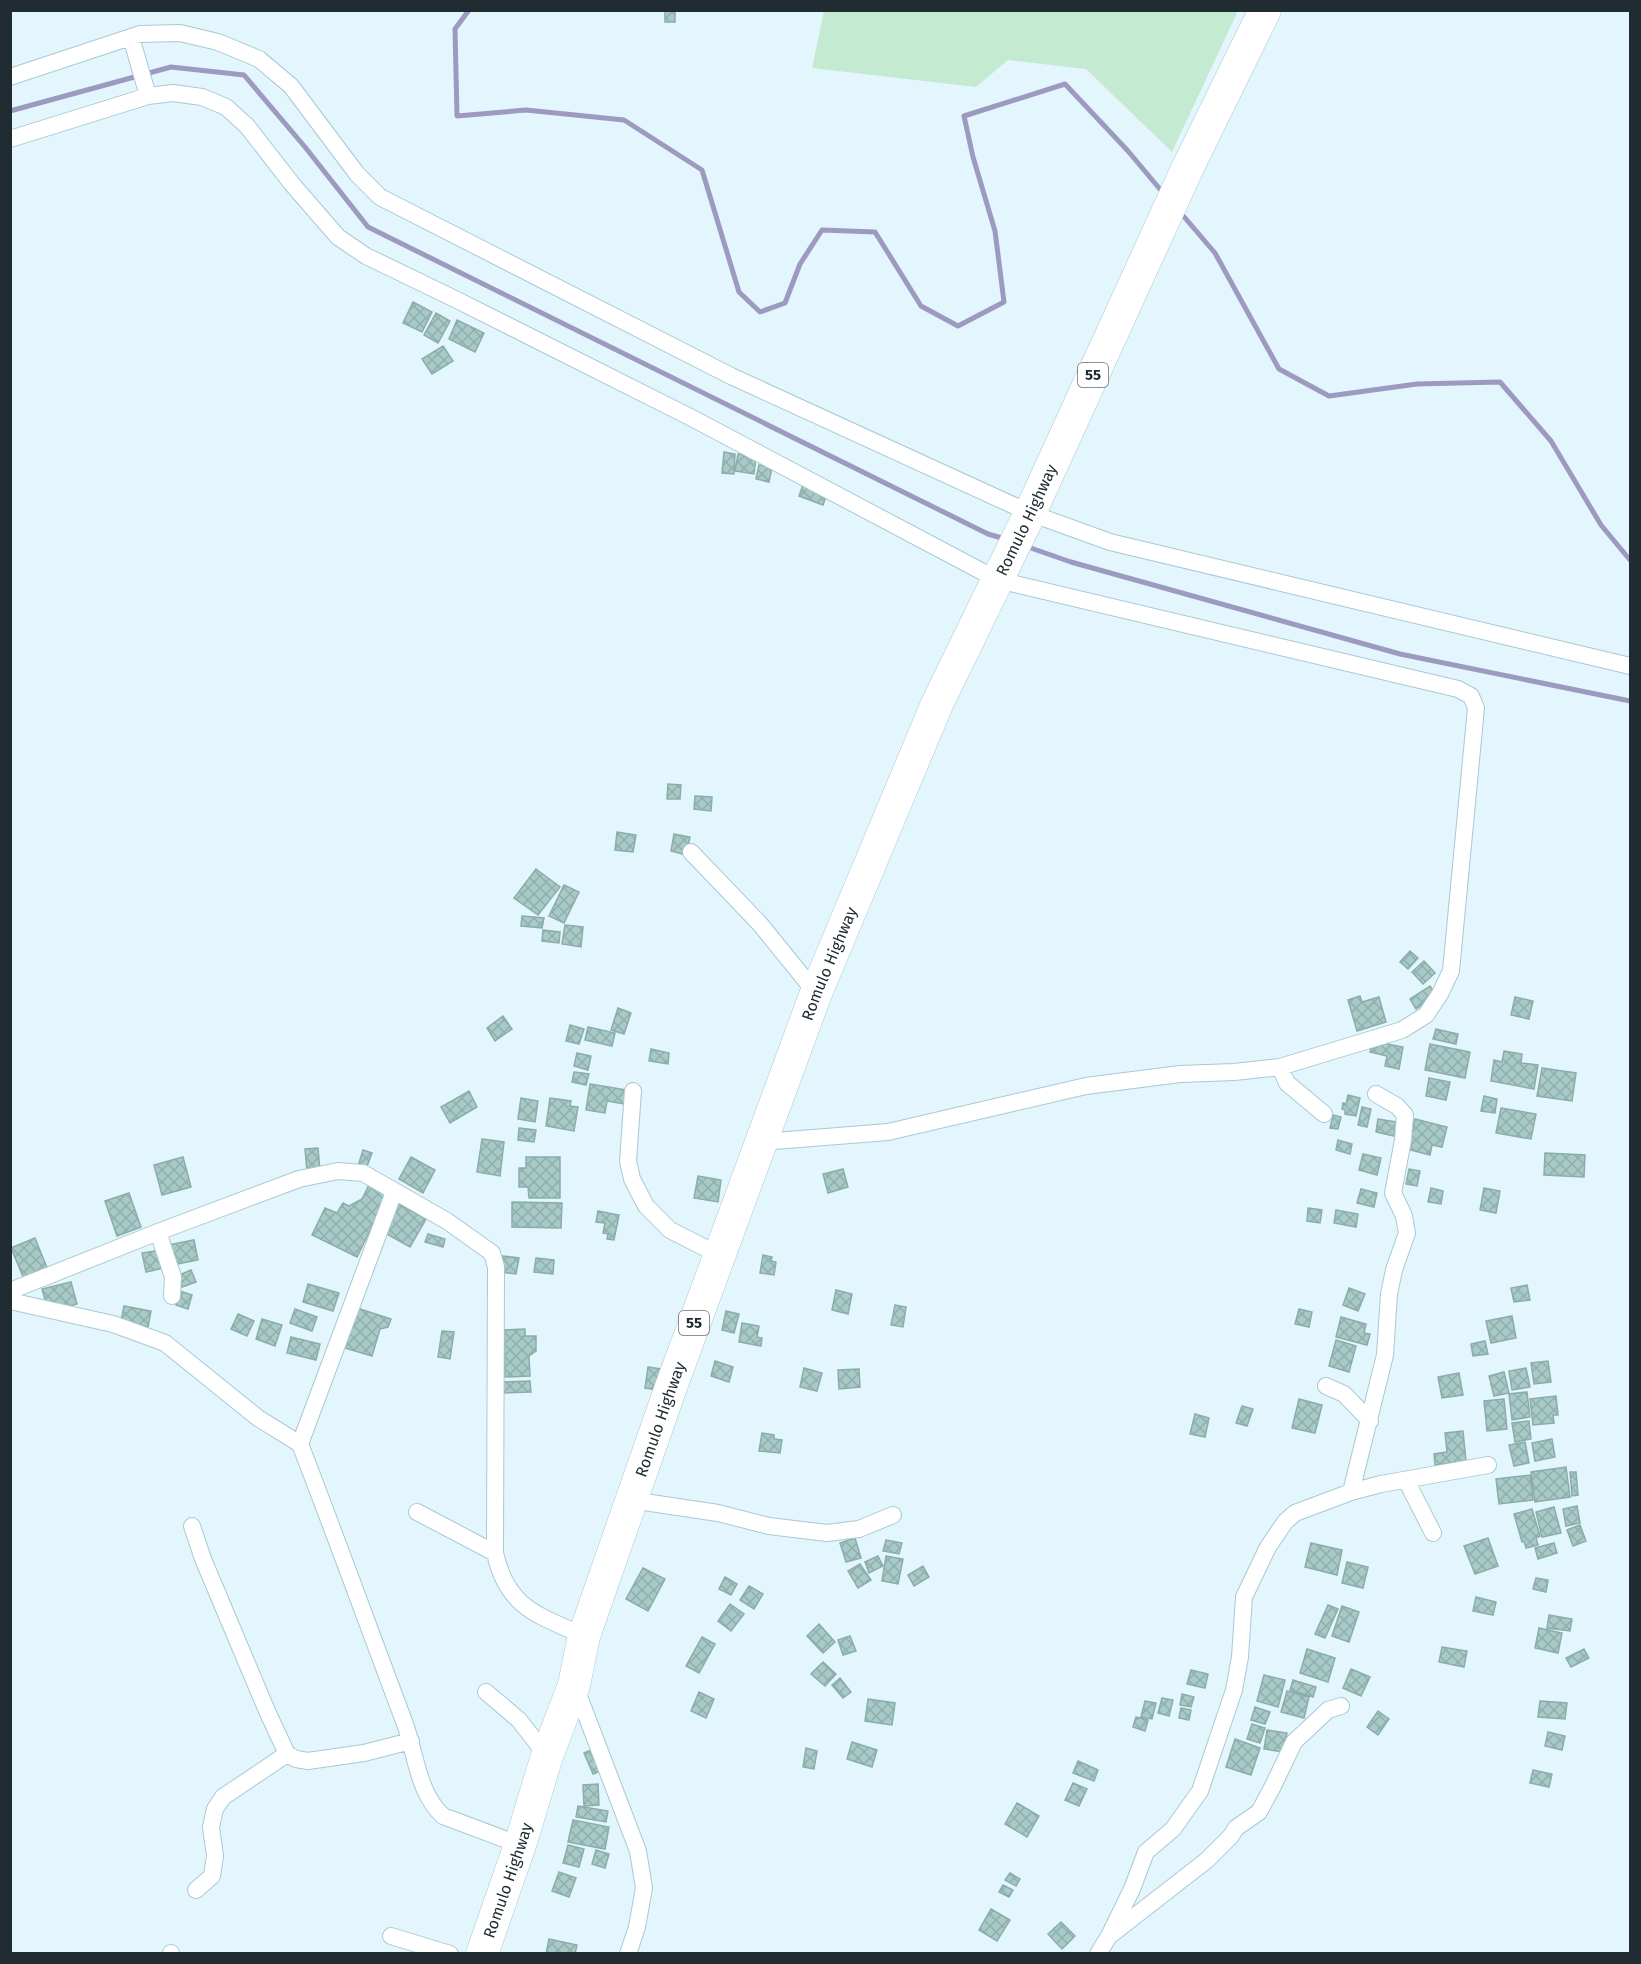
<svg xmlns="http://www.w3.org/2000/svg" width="1641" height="1964" viewBox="0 0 1641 1964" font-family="'Fira Sans',sans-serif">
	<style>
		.green { fill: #c5ead2 }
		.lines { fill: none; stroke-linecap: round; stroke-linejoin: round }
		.stream { stroke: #9d99bf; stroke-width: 5 }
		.building { fill: url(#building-cross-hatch); stroke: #8badaa; stroke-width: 1.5 }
		.street-casing { stroke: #a9c8d4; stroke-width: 18 }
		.highway-casing { stroke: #a9c8d4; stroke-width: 33 }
		.street { stroke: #fff; stroke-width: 16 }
		.highway { stroke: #fff; stroke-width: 32 }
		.labels { text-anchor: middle; stroke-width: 4.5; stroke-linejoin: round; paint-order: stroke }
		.shield { fill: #fff; stroke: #636b6f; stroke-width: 1.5 }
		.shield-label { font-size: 15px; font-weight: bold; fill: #202c31 }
		.street-label { font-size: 16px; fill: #202c31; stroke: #fff }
	</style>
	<defs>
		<pattern id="building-cross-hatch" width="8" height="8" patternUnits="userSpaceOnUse" patternTransform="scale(1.5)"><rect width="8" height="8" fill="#a8cac7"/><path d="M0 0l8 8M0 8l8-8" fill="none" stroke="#90aeab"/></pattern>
	</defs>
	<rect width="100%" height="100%" fill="#e3f6fd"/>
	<path class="green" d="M824 11V10L1238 11 1172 152 1086 69 1008 60 976 87 812 68Z"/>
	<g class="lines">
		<path class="stream" d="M469 10 455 29 457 116 526 110 624 120 702 170 739 292 760 312 785 303 800 264 822 230 875 232 921 306 958 326 1004 302 995 231 973 157 964 116 1065 84 1128 151 1164 194
			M10 111 171 67 244 75 305 147 368 227 988 534 1005 539
			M1180 212 1215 253 1279 369 1329 396 1417 384 1500 382 1551 441 1601 525 1630 560
			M1025 546 1071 562 1400 654 1630 701"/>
	</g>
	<path class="building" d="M665 10H675V22H665Z
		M413 302 432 312 422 332 403 323Z
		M436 313 450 321 438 343 424 335Z
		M457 320 484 333 475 352 449 339Z
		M443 346 453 361 432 374 422 359Z
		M724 452 735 454 734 474 722 473Z
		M738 454 756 456 754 474 735 471Z
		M759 465 772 467 769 482 756 479Z
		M804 482 828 490 823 505 799 496Z
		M668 784 681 785 680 799H667Z
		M695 796 712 797 711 811 694 809Z
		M617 832 636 835 633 852 615 850Z
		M674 834 690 837 686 855 671 851Z
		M536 869 560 887 538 915 514 898Z
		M564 885 579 892 564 923 549 916Z
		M522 916 544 918 542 928 521 926Z
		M565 925 583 927 581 947 562 944Z
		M543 930 560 932 559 943 542 941Z
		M1410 951 1418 958 1408 969 1400 962Z
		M1424 961 1435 973 1423 984 1412 972Z
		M1430 986 1436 996 1416 1009 1410 999Z
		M1360 996 1362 1002 1379 997 1386 1022 1357 1031 1348 1000Z
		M1515 997 1533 1001 1529 1019 1511 1015Z
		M618 1008 631 1013 624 1034 611 1030Z
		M503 1016 512 1029 495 1041 487 1028Z
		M570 1025 584 1029 579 1044 566 1041Z
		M588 1027 615 1033 612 1046 585 1040Z
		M1436 1029 1458 1034 1456 1044 1433 1039Z
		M1373 1041 1403 1047 1399 1069 1385 1066 1387 1056 1370 1052Z
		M1430 1044 1470 1052 1465 1078 1425 1070Z
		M651 1049 669 1053 668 1064 649 1061Z
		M1504 1051 1522 1054 1521 1063 1538 1065 1534 1089 1491 1081 1494 1060 1502 1062Z
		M577 1053 591 1056 588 1070 574 1066Z
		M1542 1068 1576 1073 1572 1101 1537 1096Z
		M574 1072 589 1074 586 1085 572 1082Z
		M1429 1078 1450 1082 1446 1100 1426 1096Z
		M590 1084 627 1090 624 1104 607 1101 605 1113 586 1110Z
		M469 1091 477 1107 450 1123 441 1107Z
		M1348 1095 1360 1098 1356 1116 1345 1114V1110L1342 1109 1343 1103 1346 1104Z
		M1484 1096 1497 1099 1495 1113 1481 1111Z
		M521 1098 538 1101 535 1122 518 1119Z
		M550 1098 571 1101 570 1106 578 1107 574 1131 546 1126Z
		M1362 1107 1371 1109 1367 1127 1358 1125Z
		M1501 1108 1536 1114 1531 1139 1496 1133Z
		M1333 1115 1341 1117 1338 1129 1330 1128Z
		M1378 1119 1397 1122 1394 1136 1376 1132Z
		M1415 1119 1447 1127 1442 1147 1432 1145 1430 1155 1407 1149Z
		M519 1128 536 1130 534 1142 518 1140Z
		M482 1139 504 1142 500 1176 477 1172Z
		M1338 1140 1352 1144 1350 1154 1336 1150Z
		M318 1148 320 1171 307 1172 305 1149Z
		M363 1150 372 1153 366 1169 358 1166Z
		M1545 1153 1585 1155 1584 1177 1544 1175Z
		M1363 1154 1381 1158 1377 1175 1359 1170Z
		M183 1157 191 1187 162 1195 154 1165Z
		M411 1157 435 1170 423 1193 399 1179Z
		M526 1157H560V1198H529L528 1187H519V1168H526Z
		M843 1169 848 1187 828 1193 823 1174Z
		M1409 1169 1420 1171 1417 1186 1406 1184Z
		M698 1176 721 1180 718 1202 694 1198Z
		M369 1185 388 1194 357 1257 312 1235 325 1208 337 1213 343 1203 349 1206 362 1199Z
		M1431 1188 1443 1191 1441 1204 1428 1202Z
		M1484 1188 1500 1191 1496 1213 1480 1210Z
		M1361 1189 1377 1193 1374 1207 1357 1203Z
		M129 1193 141 1227 117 1236 105 1201Z
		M512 1202 562 1203 561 1228 512 1227Z
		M399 1204 426 1219 410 1247 383 1232Z
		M1308 1208 1322 1210 1320 1223 1307 1221Z
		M1336 1210 1358 1214 1356 1227 1334 1223Z
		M598 1211 619 1215 614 1240 607 1239 608 1234 603 1233 605 1223 596 1222Z
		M428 1234 445 1239 443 1247 425 1242Z
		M35 1238 48 1270 24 1279 11 1248Z
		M194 1240 198 1260 172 1265 168 1245Z
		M160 1250 164 1268 146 1272 142 1253Z
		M763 1255 772 1257 771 1261 776 1262 774 1275 760 1273Z
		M503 1256 519 1258 516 1274 501 1272Z
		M536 1258 554 1260 553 1274 534 1272Z
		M191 1270 196 1282 182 1287 177 1276Z
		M71 1282 77 1304 48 1311 42 1289Z
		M308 1284 339 1293 333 1311 303 1302Z
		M1527 1285 1530 1300 1514 1302 1511 1288Z
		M1349 1288 1365 1294 1358 1311 1343 1305Z
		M836 1290 852 1294 848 1314 832 1310Z
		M180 1291 192 1295 188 1309 176 1305Z
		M895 1305 906 1307 903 1327 891 1325Z
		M124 1306 151 1311 148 1327 121 1321Z
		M357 1308 391 1319 388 1327 380 1329 372 1356 345 1348Z
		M295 1309 317 1317 312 1331 290 1323Z
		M1299 1309 1312 1312 1309 1327 1295 1324Z
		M726 1311 739 1314 734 1333 722 1330Z
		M238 1314 254 1321 247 1336 231 1329Z
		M1512 1316 1516 1338 1491 1343 1486 1321Z
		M1341 1317 1366 1324 1364 1333 1370 1334 1367 1345 1336 1337Z
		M262 1319 282 1325 275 1346 256 1339Z
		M742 1323 759 1326 757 1337 762 1338 761 1346 739 1342Z
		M525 1329V1336H536V1351L529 1356 530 1376 505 1377 504 1330Z
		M442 1331 454 1332 450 1359 438 1357Z
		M291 1337 320 1344 316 1360 287 1353Z
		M1336 1340 1356 1346 1349 1372 1329 1366Z
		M1485 1341 1488 1354 1473 1356 1471 1344Z
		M715 1361 733 1367 729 1382 711 1376Z
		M1548 1361 1551 1382 1534 1384 1531 1363Z
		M648 1367 661 1369 658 1390 645 1388Z
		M804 1368 822 1373 817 1391 800 1387Z
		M1526 1368 1530 1387 1512 1390 1509 1371Z
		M859 1369 860 1387 839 1389 838 1370Z
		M1504 1372 1509 1393 1494 1396 1489 1376Z
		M1459 1373 1463 1395 1442 1398 1438 1377Z
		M530 1381 531 1392 503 1393V1382Z
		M1527 1392 1530 1417 1512 1420 1509 1394Z
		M1556 1396 1558 1415H1553L1554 1423 1533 1425 1530 1399Z
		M1299 1399 1322 1405 1315 1433 1292 1428Z
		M1504 1399 1507 1429 1487 1431 1484 1401Z
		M1242 1406 1253 1409 1247 1426 1236 1423Z
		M1195 1414 1209 1418 1205 1437 1190 1434Z
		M1529 1421 1531 1439 1515 1442 1512 1423Z
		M1463 1431 1466 1461 1435 1465 1434 1454 1447 1452 1445 1433Z
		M762 1433 774 1435V1439L782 1440 780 1453 759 1451Z
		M1552 1439 1555 1457 1535 1461 1532 1443Z
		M1525 1442 1529 1463 1514 1466 1509 1445Z
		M1566 1467 1570 1497 1535 1502 1531 1472Z
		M1570 1472H1576L1578 1495 1572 1496Z
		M1530 1475 1533 1500 1499 1504 1496 1479Z
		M1577 1506 1580 1523 1566 1526 1563 1509Z
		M1554 1507 1561 1533 1542 1537 1536 1512Z
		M1532 1509 1540 1536 1536 1538 1538 1545 1526 1548 1524 1541 1522 1542 1514 1514Z
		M1580 1525 1586 1541 1573 1546 1567 1530Z
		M855 1538 861 1558 846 1562 840 1543Z
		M1488 1538 1498 1566 1475 1574 1464 1546Z
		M886 1540 902 1543 899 1554 883 1551Z
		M1311 1543 1342 1550 1337 1575 1305 1567Z
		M1554 1543 1557 1553 1538 1559 1535 1548Z
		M878 1556 883 1566 869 1573 865 1562Z
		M886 1556 903 1559 898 1584 882 1581Z
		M1347 1562 1368 1567 1363 1588 1342 1583Z
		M860 1564 871 1580 858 1588 848 1571Z
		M923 1566 929 1577 914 1586 908 1575Z
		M643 1568 665 1579 648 1611 626 1599Z
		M725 1577 737 1584 731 1595 719 1589Z
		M1536 1578 1548 1580 1546 1592 1533 1589Z
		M749 1586 763 1594 754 1609 740 1600Z
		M1476 1597 1496 1602 1493 1615 1473 1611Z
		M730 1604 744 1614 731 1631 718 1621Z
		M1328 1605 1338 1609 1325 1638 1315 1634Z
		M1342 1606 1359 1612 1349 1642 1332 1636Z
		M1549 1615 1572 1619 1570 1631 1547 1628Z
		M819 1624 835 1642 823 1653 807 1636Z
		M1539 1628 1562 1633 1558 1653 1535 1648Z
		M850 1636 856 1651 843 1655 838 1640Z
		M702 1637 715 1644 699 1673 686 1666Z
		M1442 1647 1467 1651 1464 1667 1439 1662Z
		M1307 1649 1335 1658 1328 1682 1300 1673Z
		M1584 1649 1589 1658 1571 1667 1566 1658Z
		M823 1662 836 1674 825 1686 811 1674Z
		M1351 1669 1370 1677 1361 1696 1343 1688Z
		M1191 1670 1208 1674 1205 1688 1187 1684Z
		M1264 1675 1285 1680 1278 1707 1257 1701Z
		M840 1678 851 1692 843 1698 832 1685Z
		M1293 1680 1316 1687 1313 1697 1290 1690Z
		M1287 1691 1309 1697 1304 1718 1281 1712Z
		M699 1692 714 1699 706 1718 691 1711Z
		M1182 1694 1194 1697 1191 1707 1180 1705Z
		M1162 1698 1173 1700 1169 1716 1158 1713Z
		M868 1699 895 1703 892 1725 865 1721Z
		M1145 1701 1156 1703 1152 1719 1141 1717Z
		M1540 1701 1567 1703 1565 1719 1538 1717Z
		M1255 1707 1270 1712 1265 1724 1251 1720Z
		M1181 1708 1191 1710 1189 1720 1179 1718Z
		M1378 1711 1389 1719 1378 1735 1367 1727Z
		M1136 1717 1148 1720 1145 1731 1133 1727Z
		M1252 1724 1265 1728 1260 1743 1247 1739Z
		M1267 1730 1287 1733 1283 1752 1264 1749Z
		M1548 1732 1565 1736 1562 1750 1545 1746Z
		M1235 1739 1260 1748 1251 1775 1226 1767Z
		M852 1742 877 1750 872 1767 847 1759Z
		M806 1748 817 1751 814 1769 803 1767Z
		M594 1749 603 1770 593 1774 584 1753Z
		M1078 1761 1098 1770 1094 1781 1073 1773Z
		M1533 1770 1552 1774 1549 1787 1530 1783Z
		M1073 1783 1087 1789 1079 1806 1065 1800Z
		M598 1784 599 1805 584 1806 583 1785Z
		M1017 1803 1039 1816 1027 1837 1005 1824Z
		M578 1806 608 1811 606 1822 576 1817Z
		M573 1820 609 1827 605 1849 568 1842Z
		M568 1845 584 1849 579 1867 563 1863Z
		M596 1850 609 1854 605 1868 592 1864Z
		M559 1872 576 1878 569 1897 552 1891Z
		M1010 1873 1020 1879 1016 1886 1005 1880Z
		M1003 1885 1013 1890 1009 1897 999 1892Z
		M991 1909 1010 1920 997 1941 979 1930Z
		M1061 1922 1075 1936 1062 1949 1048 1934Z
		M549 1939 577 1945 575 1954H546Z"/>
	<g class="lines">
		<defs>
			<path id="street" d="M131 37 148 96
				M10 77 140 34 180 33 218 42 259 59 291 86 357 174 380 197 731 376 1030 513 1110 542 1630 666
				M10 139 148 96 173 93 202 97 226 107 247 126 292 184 338 237 366 256 455 299 690 417 998 580 1458 689 1471 696 1476 708 1451 971 1440 994 1426 1015 1402 1030 1280 1067
				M691 852 760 924 816 993
				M633 1091 628 1161 632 1179 646 1206 670 1230 719 1255
				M761 1142 888 1132 1086 1086 1180 1074 1234 1072 1280 1067 1287 1083 1324 1114
				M158 1232 173 1277 172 1296
				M10 1291 158 1232 299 1179 338 1171 363 1173 447 1221 492 1253 496 1267 495 1553C507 1608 538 1615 584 1636
				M10 1301 113 1324 165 1343 258 1418 300 1444C336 1537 370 1631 405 1724 416 1755 418 1793 443 1816L520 1845
				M1326 1386 1344 1394 1370 1421
				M300 1444 394 1192
				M1406 1480 1433 1533
				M1351 1492 1381 1484 1488 1465
				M631 1500 718 1513 769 1526 827 1533 859 1529 893 1515
				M417 1512 495 1553
				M192 1526 203 1559 267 1711 287 1754 296 1759 308 1761 364 1753 411 1741
				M575 1686 638 1851 644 1888 637 1927 628 1954
				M486 1692 519 1720 547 1756
				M196 1890 212 1876 215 1856 211 1827 215 1809 223 1797 287 1754
				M1112 1934 1207 1860 1231 1836 1236 1828 1259 1812 1273 1786 1294 1742 1328 1710 1341 1706
				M391 1936 450 1954
				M171 1953V1954
				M1098 1954 1109 1936 1132 1889 1146 1852 1173 1829 1200 1791 1234 1690 1240 1657 1244 1597 1268 1547 1285 1522 1295 1513 1351 1492 1385 1355 1389 1294 1394 1270 1407 1233 1404 1216 1393 1193 1403 1140 1405 1115 1397 1106 1376 1094"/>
			<g id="highway">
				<path id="s1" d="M482 1954 520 1845 547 1756 574 1685 584 1636 671 1387 816 993 937 704 1030 513 1188 167 1265 10"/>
			</g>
		</defs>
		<use href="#street" class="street-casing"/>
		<use href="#highway" class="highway-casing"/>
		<use href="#street" class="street"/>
		<use href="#highway" class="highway"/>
	</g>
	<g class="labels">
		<g class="shield">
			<rect x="1078" y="363" width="30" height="24" rx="4.5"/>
			<rect x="679" y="1311" width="30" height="24" rx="4.5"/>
		</g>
		<g class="shield-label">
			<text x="1093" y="380">55</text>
			<text x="694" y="1328">55</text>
		</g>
		<g class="street-label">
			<text dy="6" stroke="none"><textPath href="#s1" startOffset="1536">Romulo Highway</textPath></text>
			<text dy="6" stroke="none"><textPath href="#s1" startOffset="1050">Romulo Highway</textPath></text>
			<text dy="6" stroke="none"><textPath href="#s1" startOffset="564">Romulo Highway</textPath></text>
			<text dy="6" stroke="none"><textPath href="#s1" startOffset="78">Romulo Highway</textPath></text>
		</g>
	</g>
	<rect width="1641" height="1964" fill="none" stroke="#202c31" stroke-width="24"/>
</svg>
